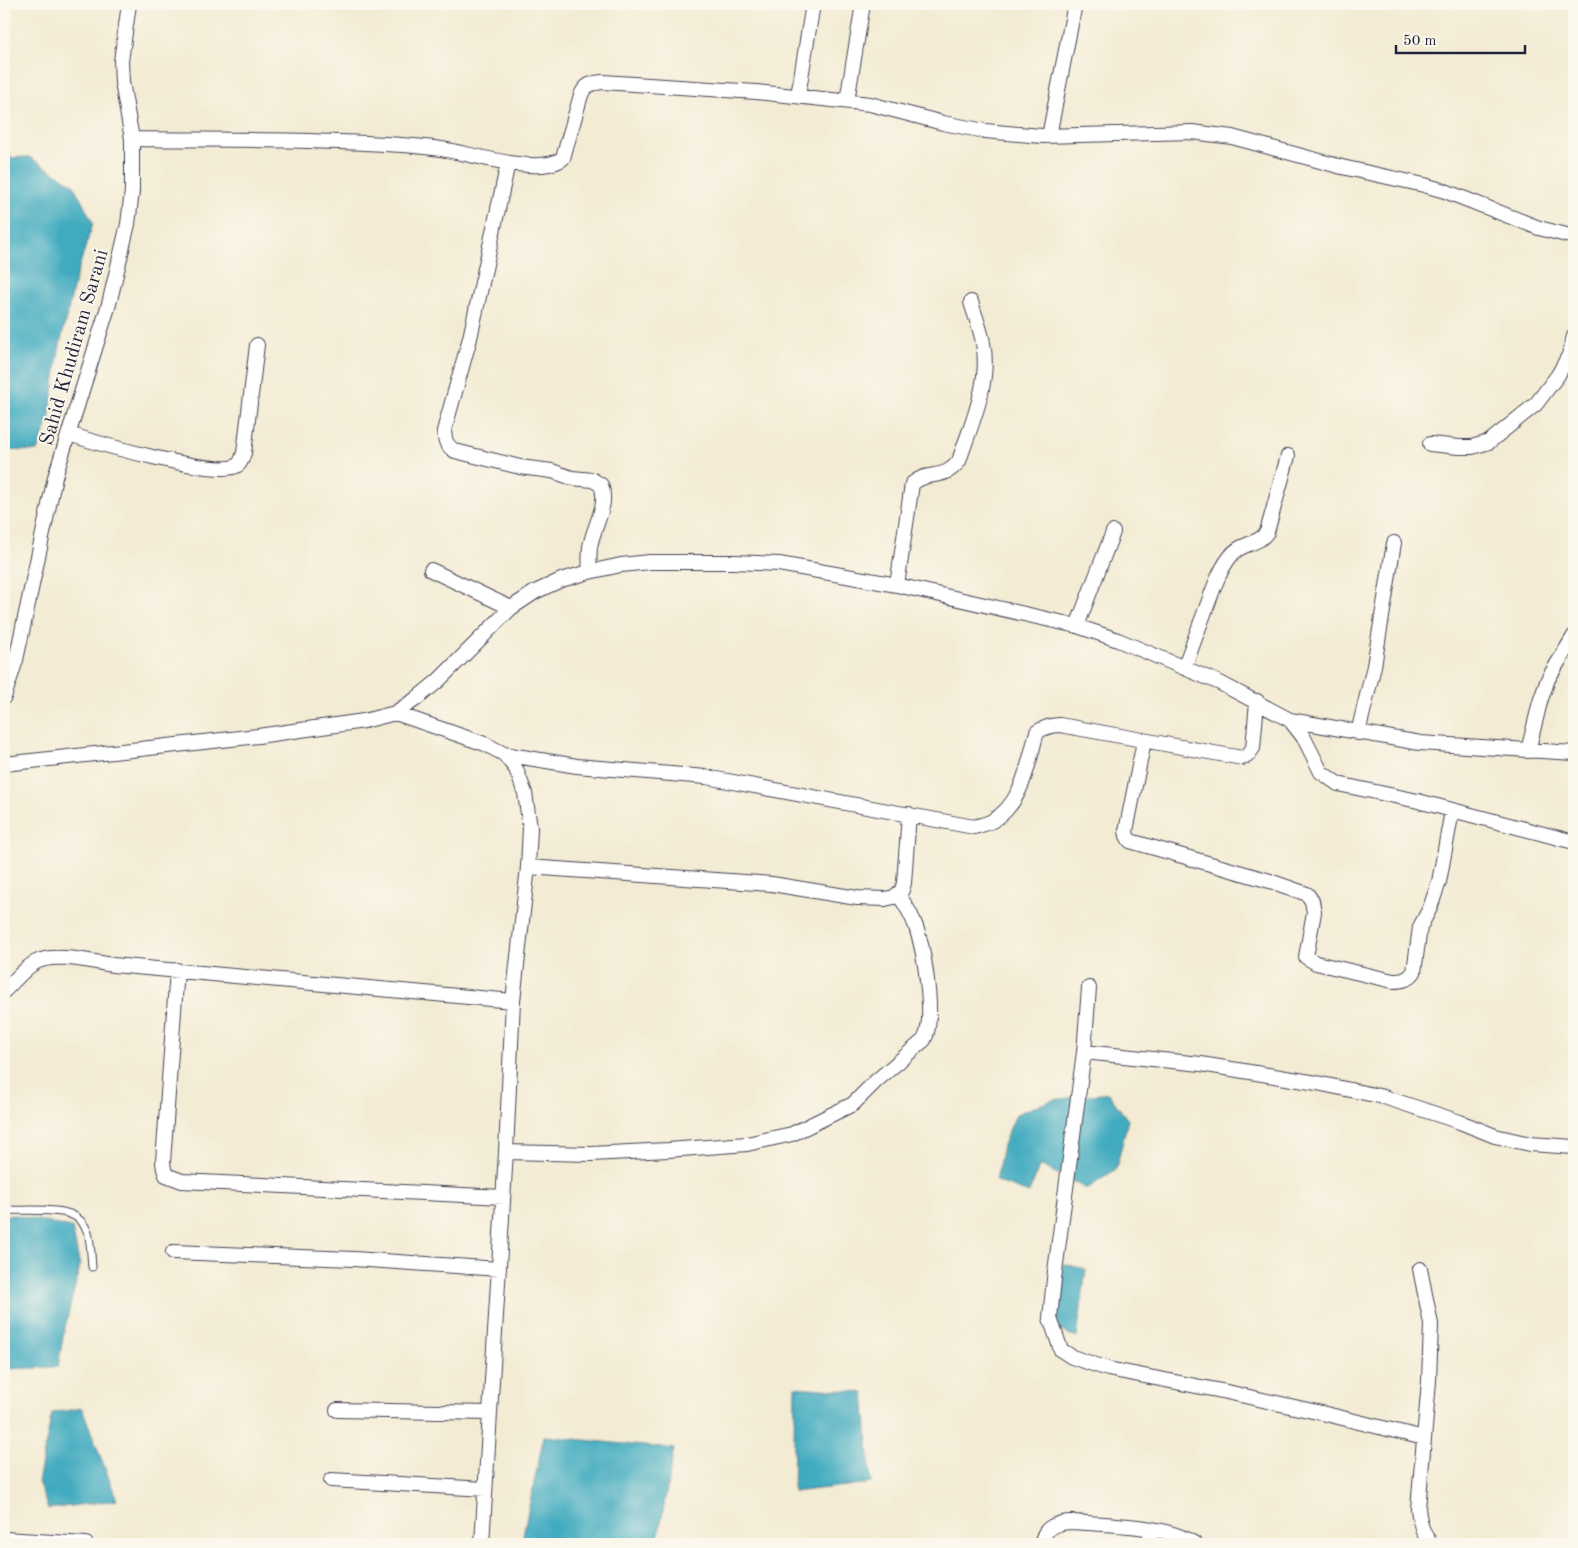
<svg xmlns="http://www.w3.org/2000/svg" width="1578" height="1548" viewBox="0 0 1578 1548" font-family="'Old Standard TT',serif">
	<style>
		.water { fill: #3faabf; stroke: #30667d }
		.lines { fill: none; stroke-linecap: round; stroke-linejoin: round }
		.service-casing { stroke: #414052; stroke-width: 9 }
		.minor-casing { stroke: #414052; stroke-width: 16 }
		.service { stroke: #fff; stroke-width: 7 }
		.minor { stroke: #fff; stroke-width: 14 }
		.labels { text-anchor: middle; stroke-width: 4; stroke-linejoin: round; paint-order: stroke }
		.street-label { font-size: 20px; fill: #22223b; stroke: #fbf7ec }
	</style>
	<rect width="100%" height="100%" fill="#fbf7ec"/>
	<filter id="ink" filterUnits="userSpaceOnUse"><feTurbulence type="fractalNoise" baseFrequency=".02" numOctaves="2"/><feDisplacementMap in="SourceGraphic" scale="10" xChannelSelector="R" yChannelSelector="G"/><feConvolveMatrix kernelMatrix="1 2 1 2 8 2 1 2 1" color-interpolation-filters="sRGB"/></filter>
	<filter id="wash" filterUnits="userSpaceOnUse"><feTurbulence type="fractalNoise" baseFrequency=".0096" numOctaves="4" result="noise"/><feDisplacementMap in="SourceGraphic" scale="20" xChannelSelector="R" yChannelSelector="G"/><feGaussianBlur stdDeviation="1.12" result="paint"/><feColorMatrix in="noise" values="0 0 0 0 0 0 0 0 0 0 0 0 0 0 0 0 0 1.4 0 .05"/><feComposite in="paint" operator="in"/></filter>
	<g filter="url(#wash)">
		<rect width="100%" height="100%" fill="#f3ebd3"/>
		<path class="water" d="M29 157 73 184 93 223 75 280 59 349 49 421 37 451 4 450V158Z
			M1108 1093 1128 1120 1116 1169 1087 1189 1040 1165 1029 1193 996 1181 1003 1145 1016 1114 1053 1100Z
			M15 1215 72 1228 80 1266 64 1331 58 1367 4 1369V1216Z
			M1063 1264 1086 1269 1077 1337 1050 1327Z
			M795 1387 864 1392 871 1483 793 1492Z
			M82 1408 117 1500 48 1509 38 1482 52 1413Z
			M544 1436 674 1449 657 1544H521Z"/>
	</g>
	<g filter="url(#ink)">
		<g class="lines">
			<defs>
				<path id="service" d="M4 1210C21 1211 55 1208 70 1214 78 1217 85 1224 88 1233 91 1243 91 1257 92 1267"/>
				<path id="minor" d="M798 96 813 4
					M847 101 863 4
					M1049 136 1075 4
					M132 139C201 140 270 139 338 142 373 143 407 144 441 149 470 153 540 177 563 158L581 95C586 84 592 83 603 82L756 92 870 104 943 123 985 131 1042 136 1192 132 1232 137 1342 167 1424 185 1445 191 1539 228 1574 237
					M508 163 470 338 444 431C445 441 446 445 455 451L520 467 552 471 572 478 593 480 601 485C609 505 593 527 590 547 589 555 590 564 589 572
					M69 434C96 443 215 477 236 466 241 464 242 458 244 453L257 345
					M1430 444 1459 447H1472L1489 442 1536 404 1558 375 1569 355 1574 336
					M431 570 511 608
					M897 585 912 484C929 469 943 482 959 461 971 424 991 383 983 343 981 330 975 316 971 302
					M1077 626 1113 532
					M1184 668C1192 647 1199 627 1207 606 1213 590 1219 571 1230 557 1240 542 1258 546 1267 532L1288 456
					M4 697 16 660 55 477 109 304 128 224 132 191V139L122 82 121 61 129 4
					M395 713 485 744 504 754 516 769 525 793 530 828 528 867 513 1001 506 1152 482 1544
					M1290 720 1420 743 1574 753
					M1358 733 1374 666 1394 543
					M1144 741 1126 831 1127 836 1130 841 1270 881 1307 894 1312 901 1314 912 1306 957 1316 963 1393 981C1402 981 1408 980 1414 972L1420 927 1430 908 1439 882 1452 811
					M1528 751 1540 702 1548 679 1574 636
					M504 754 577 766 706 777 974 827C980 825 987 824 992 821 1023 804 1028 763 1037 732 1045 727 1051 725 1060 725L1242 758 1247 756 1253 748 1257 701
					M4 764 258 736 364 721 395 713 416 699 438 681 511 608 535 592 561 580 589 572 621 565 650 562H734L779 564 897 585 1077 626 1118 640 1220 683 1290 720 1304 738 1321 772 1338 784 1418 801 1574 842
					M528 867 772 884 857 898 885 899 894 897 902 890 904 883 909 814
					M177 970 163 1162 164 1169 166 1175 182 1181 503 1197
					M1089 988 1084 1052 1054 1279 1050 1318 1061 1350 1072 1357 1108 1369 1227 1392 1326 1414 1424 1438
					M4 991C14 982 23 969 36 962 55 952 92 962 113 965L513 1001
					M1084 1052 1201 1064 1317 1083 1384 1097 1460 1122 1495 1136 1530 1144 1574 1147
					M506 1152 591 1154 668 1150 747 1144 792 1134 853 1104 876 1081 924 1040C936 1020 924 950 916 927 912 915 905 904 898 894
					M173 1252 354 1259 499 1269
					M1420 1269 1431 1324 1429 1381 1418 1509C1420 1522 1422 1535 1432 1544
					M337 1410 490 1413
					M331 1480 485 1489
					M4 1539 86 1544
					M1042 1544C1043 1527 1057 1522 1073 1522 1109 1525 1165 1524 1195 1544
					M1149 1544 1151 1529"/>
			</defs>
			<use href="#service" class="service-casing"/>
			<use href="#minor" class="minor-casing"/>
			<use href="#service" class="service"/>
			<use href="#minor" class="minor"/>
		</g>
	</g>
	<g class="labels">
		<g class="street-label">
			<text transform="translate(73 347) rotate(-74)" y="7">Sahid Khudiram Sarani</text>
		</g>
	</g>
	<rect width="1578" height="1548" fill="none" stroke="#fbf7ec" stroke-width="20"/>
	<path d="M1396 45v8h129v-8" fill="none" stroke="#22223b" stroke-width="2.5"/>
	<text x="1403" y="45" font-size="15" fill="#22223b" stroke="#fbf7ec" stroke-width="4" paint-order="stroke">50 m</text>
</svg>
